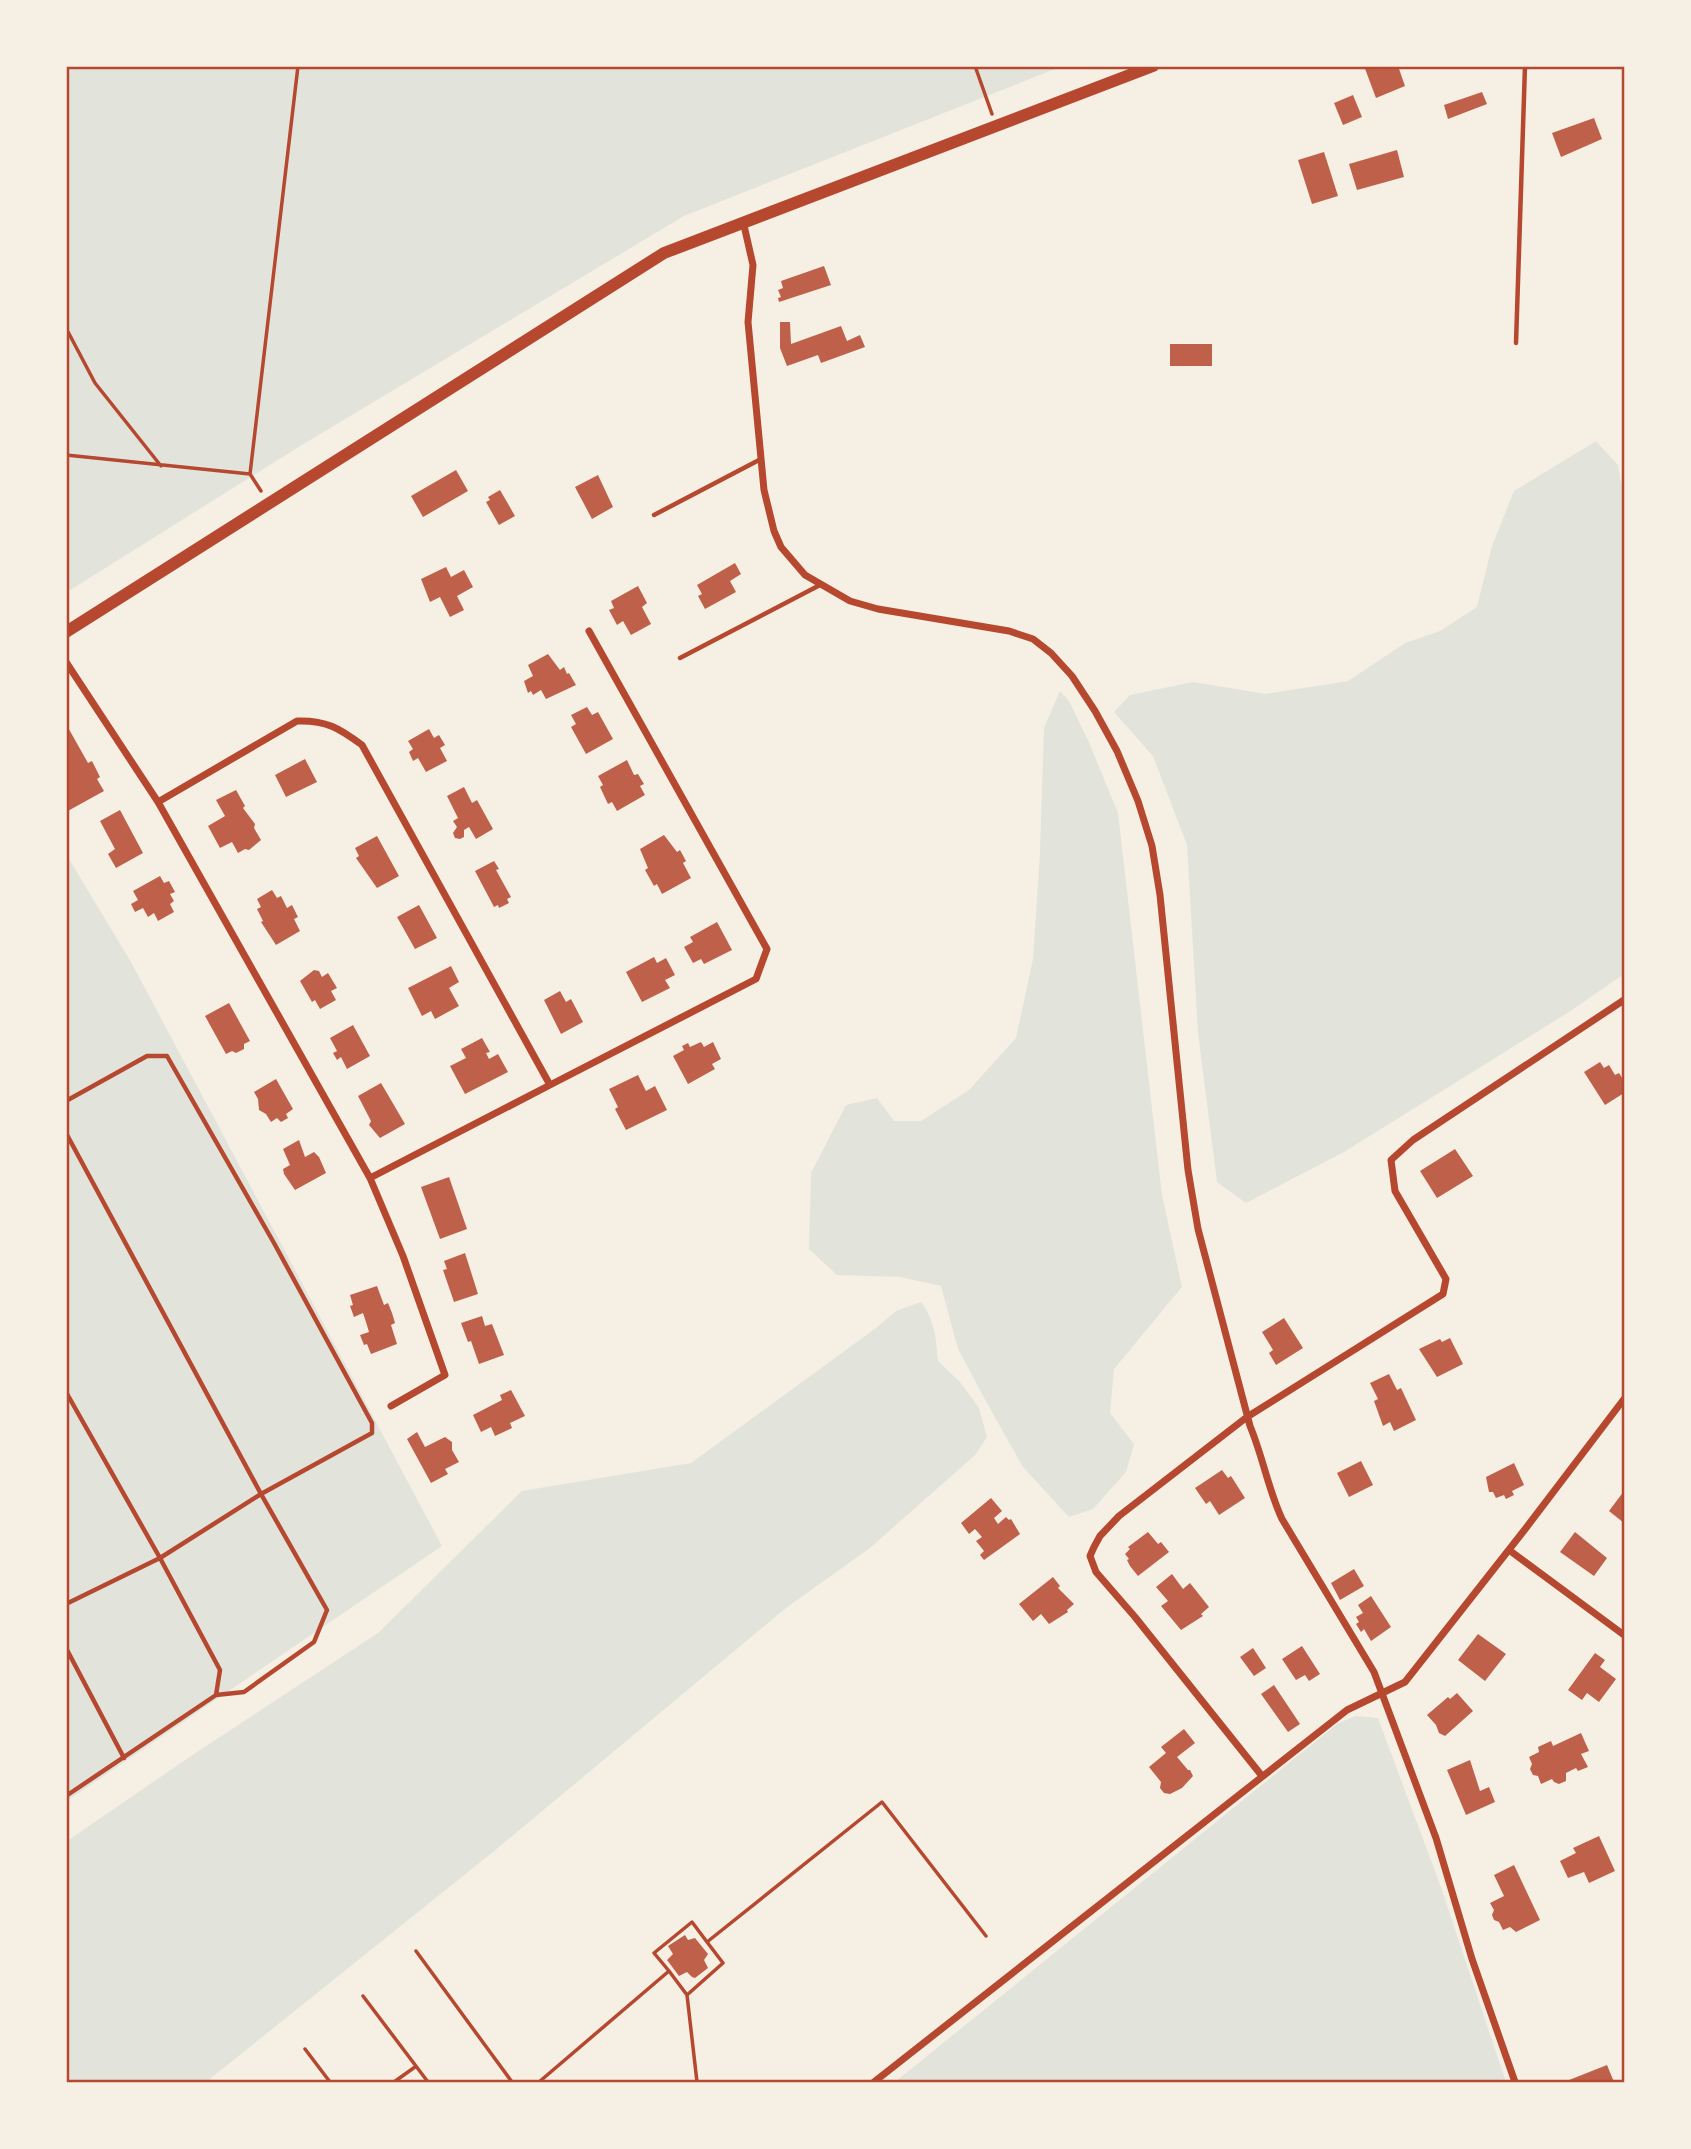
<svg xmlns="http://www.w3.org/2000/svg" width="1691" height="2149" viewBox="0 0 1691 2149" font-family="Quicksand,sans-serif">
	<style>
		.green { fill: #e2e4dc }
		.building { fill: #bf614a }
		.lines { fill: none; stroke-linecap: round; stroke-linejoin: round }
		.path { stroke: #b5482f; stroke-width: 3.5 }
		.service { stroke: #b5482f; stroke-width: 4.5 }
		.minor { stroke: #b5482f; stroke-width: 7 }
		.secondary { stroke: #b5482f; stroke-width: 12 }
		.neatline { fill: none; stroke: #b5482f; stroke-width: 2.5 }
	</style>
	<rect width="100%" height="100%" fill="#f6efe4"/>
	<path class="green" d="M67 67H1060L684 216 297 448 67 592Z
		M1596 441 1618 465 1624 500V974L1569 1012 1344 1152 1246 1203 1217 1182 1198 1033 1187 845 1153 756 1114 712 1130 695 1193 682 1266 694 1348 681 1405 643 1440 631 1477 607 1492 546 1514 491Z
		M1060 691 1069 701 1088 740 1118 813 1162 1195 1182 1287 1114 1369 1110 1413 1134 1444 1126 1472 1093 1509 1069 1517 1023 1467 988 1405 958 1349 941 1286 900 1277 837 1275 809 1249 811 1173 846 1105 877 1098 894 1121H921L969 1090 1016 1038 1033 959 1040 852 1044 728Z
		M66 854 131 962 442 1546 67 1801Z
		M921 1302C935 1321 936 1338 938 1361L960 1382 979 1408 987 1437 975 1455 870 1548 786 1608 493 1852 206 2082H67V1841L188 1758 378 1633 522 1491 691 1463 876 1328 896 1311Z
		M1355 1716 1378 1718 1442 1890 1506 2082H895L1337 1724Z"/>
	<path class="building" d="M1364 66H1398L1405 86 1376 98Z
		M1482 92 1487 104 1448 119 1444 105Z
		M1353 95 1362 117 1343 125 1334 103Z
		M1594 118 1602 139 1561 157 1552 133Z
		M1397 150 1404 177 1357 190 1349 164Z
		M1324 152 1338 196 1312 204 1298 160Z
		M824 266 831 285 779 302 778 298 781 297 778 290 783 288 781 281Z
		M780 322H790L791 344 841 326 847 341 860 335 865 347 821 363 818 355 787 366 780 348Z
		M1170 344H1212V366H1170Z
		M456 470 468 491 423 517 411 496Z
		M598 475 613 507 592 519 575 487Z
		M500 490 515 516 499 525 486 502 490 500 488 497Z
		M735 563 741 574 730 581 736 592 705 609 698 596 702 594 697 585Z
		M446 567 451 577 464 570 473 587 457 596 464 610 450 617 440 597 430 602 421 579Z
		M638 586 647 603 642 607 651 624 631 635 623 621 617 625 609 610 614 608 611 601Z
		M548 654 560 670 564 667 567 674 569 673 576 685 546 699 541 690 533 695 531 691 528 693 524 681 533 676 528 665Z
		M587 707 592 715 598 712 613 739 586 754 571 727 576 724 571 715Z
		M66 724 88 763 92 761 100 777 97 779 104 791 66 812Z
		M429 729 434 738 439 735 445 745 440 748 447 761 426 772 418 758 413 761 409 752 413 749 408 741Z
		M305 759 317 782 286 797 275 775Z
		M627 760 634 775 638 774 644 784 640 786 645 795 617 811 612 802 608 804 600 787 603 785 598 776Z
		M464 787 472 803 477 800 493 829 476 839 469 827 464 830V837L460 839 455 838 453 833 457 827 453 821 458 818 447 796Z
		M236 790 245 806 243 808 255 824 254 828 261 840 249 850 245 849 238 853 232 842 220 848 208 826 225 816 216 800Z
		M120 810 143 853 116 868 108 854 115 849 100 821Z
		M664 835 677 852 680 850 686 861 683 863 691 878 662 894 657 884 654 886 645 870 648 868 640 849Z
		M377 836 399 876 377 888 356 858 359 856 355 848Z
		M494 861 499 869 496 870 511 897 507 899 509 903 499 908 498 905 494 907 475 871Z
		M160 876 164 883 169 881 175 892 170 894 174 901 170 904 174 912 158 921 154 913 148 917 143 908 135 912 131 904 138 900 133 891Z
		M272 890 277 898 281 896 287 908 292 905 298 917 294 919 300 931 276 945 261 922 263 921 257 909 261 907 257 899Z
		M419 905 437 938 415 949 397 917Z
		M717 922 732 950 704 964 701 959 693 963 684 947 693 942 690 937Z
		M654 957 657 963 666 958 675 975 665 980 670 988 642 1002 626 972Z
		M451 966 459 982 449 988 459 1006 435 1019 431 1011 422 1016 408 988Z
		M314 970 319 971 322 977 328 973 337 988 331 991 336 1000 320 1009 315 1000 312 1002 300 981Z
		M560 991 566 1002 571 999 583 1022 561 1034 544 1000Z
		M229 1003 250 1041 244 1044V1049L236 1053 232 1051 226 1054 205 1016Z
		M353 1025 370 1056 347 1069 341 1057 337 1060 333 1053 337 1051 330 1038Z
		M482 1038 490 1052 486 1053 489 1059 498 1054 508 1072 465 1094 450 1066 466 1058 461 1049Z
		M701 1042 704 1047 713 1042 721 1059 712 1064 715 1069 688 1084 673 1056 684 1050 682 1046 688 1043 690 1047Z
		M1600 1062 1604 1068 1609 1065 1615 1075 1619 1073 1624 1081V1093L1605 1105 1584 1072Z
		M638 1075 646 1091 655 1086 667 1110 626 1130 615 1109 618 1107 609 1089Z
		M276 1079 293 1109 286 1114 288 1118 281 1122 277 1118 271 1122 266 1114 259 1110 258 1099 254 1092Z
		M381 1083 405 1124 380 1138 369 1125 371 1121 358 1096Z
		M299 1140 305 1157 314 1152 319 1157 326 1173 295 1190 284 1174 283 1169 290 1165 283 1149Z
		M1455 1149 1473 1176 1437 1198 1420 1171Z
		M449 1177 467 1229 440 1239 421 1187Z
		M465 1253 478 1294 454 1302 443 1270 447 1269 444 1261Z
		M377 1286 384 1305 388 1303 392 1313 395 1323 391 1325 397 1344 371 1354 367 1344 364 1345 360 1335 369 1332 366 1322 363 1313 354 1317 350 1306 353 1305 350 1295Z
		M482 1316 485 1326 492 1324 504 1355 479 1364 471 1341 468 1342 461 1323Z
		M1284 1318 1303 1348 1276 1365 1269 1353 1273 1350 1262 1332Z
		M1450 1338 1463 1364 1437 1377 1419 1349 1440 1339 1442 1342Z
		M1389 1374 1397 1390 1401 1388 1416 1420 1394 1431 1390 1422 1383 1426 1374 1401 1378 1399 1370 1383Z
		M511 1390 525 1416 510 1423 512 1428 495 1436 491 1427 481 1432 473 1415 502 1400 500 1395Z
		M417 1432 425 1447 445 1437 452 1442V1450L459 1462 445 1469 448 1474 431 1483 407 1439Z
		M1361 1461 1373 1485 1349 1497 1337 1473Z
		M1514 1463 1524 1485 1512 1491 1514 1495 1506 1499 1504 1495 1496 1498 1493 1492H1489L1486 1477Z
		M1222 1470 1228 1478 1231 1476 1245 1498 1219 1515 1210 1501 1206 1504 1195 1488Z
		M1624 1491V1523L1609 1511Z
		M991 1498 1002 1511 994 1518 998 1524 1006 1517 1009 1520 1011 1519 1020 1534 984 1560 980 1555 984 1551 976 1541 982 1537 975 1529 969 1534 961 1523Z
		M1148 1532 1158 1544 1161 1542 1169 1552 1138 1576 1130 1566 1127 1560 1129 1559 1125 1554 1130 1549 1128 1547Z
		M1575 1532 1607 1558 1594 1576 1560 1552Z
		M1354 1569 1364 1586 1340 1600 1331 1583Z
		M1172 1574 1183 1589 1190 1583 1209 1607 1201 1614 1203 1616 1181 1630 1161 1606 1168 1601 1156 1587Z
		M1053 1577 1060 1586 1058 1588 1074 1604 1067 1610 1068 1612 1049 1624 1041 1614 1033 1621 1019 1604Z
		M1371 1596 1391 1627 1371 1641 1364 1629 1361 1632 1356 1624 1359 1622 1356 1617 1363 1613 1358 1605Z
		M1478 1634 1506 1654 1485 1681 1458 1660Z
		M1302 1646 1320 1674 1309 1681 1305 1675 1296 1680 1282 1659Z
		M1253 1648 1266 1668 1254 1676 1240 1657Z
		M1595 1653 1605 1660 1600 1667 1616 1679 1599 1702 1587 1693 1582 1700 1568 1690Z
		M1274 1685 1300 1724 1288 1732 1261 1694Z
		M1457 1693 1473 1711 1445 1736 1439 1733 1436 1725 1427 1715 1448 1697 1450 1699Z
		M1184 1729 1195 1743 1177 1757 1188 1770H1190L1193 1776 1182 1788 1170 1794 1164 1793 1160 1788 1161 1782 1149 1767 1166 1753 1161 1747Z
		M1581 1733 1589 1751 1581 1754 1588 1767 1578 1771 1576 1768 1566 1773V1781L1559 1784 1554 1782 1552 1779 1541 1784 1538 1776 1533 1775 1530 1769 1532 1764 1529 1757 1539 1752 1538 1747 1551 1741 1553 1746Z
		M1470 1760 1480 1791 1489 1787 1495 1802 1466 1815 1447 1770Z
		M1599 1836 1615 1871 1589 1883 1584 1872 1568 1878 1560 1861 1576 1853 1573 1848Z
		M1514 1865 1540 1920 1516 1932 1510 1927 1503 1930 1499 1922 1494 1920 1492 1915 1494 1910 1490 1903 1504 1896 1494 1875Z
		M685 1935 688 1940 695 1938 708 1954 704 1960 708 1968 695 1978 692 1977 687 1972 679 1976 667 1960 673 1954 668 1946Z
		M1607 2065 1614 2082H1564Z"/>
	<g class="lines">
		<path class="path" d="M975 66 992 114
			M66 328 95 383 161 466
			M66 455 250 474 261 491
			M250 474 298 66
			M416 1951 512 2082
			M669 1971 654 1953 692 1922 707 1942
			M687 1995 723 1963 707 1942 882 1802 986 1936
			M363 1996 428 2082
			M305 2049 330 2082
			M394 2082 415 2067
			M539 2082 669 1971 687 1995 697 2082"/>
		<path class="service" d="M1516 343 1525 66
			M654 515 761 459
			M680 658 820 585
			M66 1101 147 1056H167L274 1243 372 1423V1433L261 1494 160 1558 66 1604
			M66 1133 261 1494 327 1610 314 1642 244 1692 216 1695
			M66 1392 160 1558 220 1670 216 1695 66 1796
			M66 1648 124 1758"/>
		<path class="minor" d="M743 221 753 265 748 322 764 490 774 531 781 547 805 575 850 601 878 609 1009 631 1033 639 1051 653 1072 676 1095 711 1117 751 1138 801 1152 846 1160 895 1188 1170 1198 1229 1250 1426C1263 1457 1268 1489 1282 1519L1374 1672 1436 1838 1472 1959 1515 2082
			M66 662 158 802 370 1178 403 1256 445 1375 391 1406
			M158 802 297 721C326 720 339 728 362 745L550 1085 370 1178
			M550 1085 756 979 767 949 589 631
			M1509 1550 1624 1635
			M1262 1776 1135 1617 1096 1572 1090 1556 1094 1547 1100 1536 1119 1516 1247 1417 1443 1294 1446 1279 1395 1191 1391 1160 1413 1140 1624 1000
			M874 2082 1347 1710 1405 1682 1526 1528 1624 1399"/>
		<path class="secondary" d="M66 632 664 253 1153 66"/>
	</g>
	<rect width="1691" height="2149" fill="none" stroke="#f6efe4" stroke-width="136"/>
	<rect x="68" y="68" width="1555" height="2013" class="neatline"/>
</svg>
